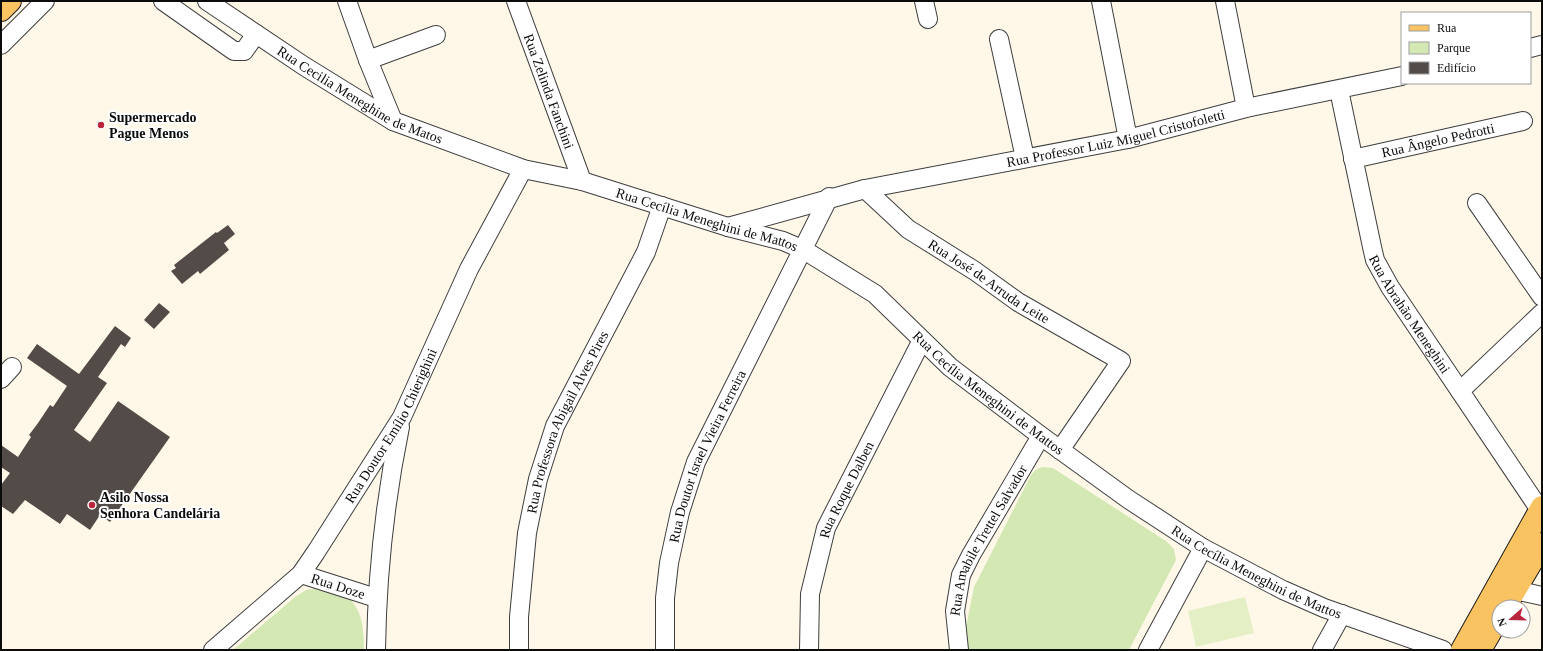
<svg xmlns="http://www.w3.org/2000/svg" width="1543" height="651" viewBox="0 0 1543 651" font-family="Georgia,serif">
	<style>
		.green { fill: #d4e8b4 }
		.pitch { fill: #e5efc5 }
		.building { fill: #534b47 }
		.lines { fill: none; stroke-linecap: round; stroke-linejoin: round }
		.minor-casing { stroke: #3e3e3e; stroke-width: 20 }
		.major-casing { stroke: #1c1c1c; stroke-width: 24 }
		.minor { stroke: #fff; stroke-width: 18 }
		.major { stroke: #f8c360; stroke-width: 22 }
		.poi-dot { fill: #b9253c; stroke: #fff; stroke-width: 1.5 }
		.labels { text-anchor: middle; stroke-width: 4; stroke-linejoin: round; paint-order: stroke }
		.street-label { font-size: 14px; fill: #0b0b0b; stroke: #fff }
		.poi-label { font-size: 14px; font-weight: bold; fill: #0b0b0b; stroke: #fff; text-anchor: start }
	</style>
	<rect width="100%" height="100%" fill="#fff8e9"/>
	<path class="green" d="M1042 467 1053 468 1166 541 1174 549 1176 560 1129 650H968L966 627 974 587 1031 475 1035 470Z
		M319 588C327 590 339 592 346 596 363 608 364 631 364 650H233L295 597 306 590Z"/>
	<path class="pitch" d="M1245 597 1254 633 1196 647 1188 611Z"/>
	<path class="building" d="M228 225 235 234 224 243 229 250 200 274 198 271 182 284 171 271 176 268 174 265 216 232 217 233Z
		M159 303 170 312 154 329 144 320Z
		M115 326 131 338 125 347 121 344 98 377 107 383 74 430 90 442 118 401 170 437 110 522 100 515 90 530 67 514 60 524 25 500 13 514 1 506V485L10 473 1 467V445L18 457 31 437 29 435 38 423 50 405 53 407 67 386 27 358 37 344 79 374Z"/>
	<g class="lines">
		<defs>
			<g id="minor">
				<path d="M163 1 234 51H244L256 34"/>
				<path id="s1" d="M207 1 304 66 393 121 523 169 582 181 728 227 783 241 804 250 875 294 950 367 1041 436 1128 499 1203 548 1283 590 1324 608 1443 650"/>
				<path d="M347 1 368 60 393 121"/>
				<path id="s2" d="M516 1 582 181"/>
				<path d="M924 1 928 19"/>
				<path d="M1101 1 1128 139"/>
				<path d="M1225 1 1246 108"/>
				<path d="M999 39 1025 158"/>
				<path d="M1 45 45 1"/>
				<path d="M1530 48 1542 45"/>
				<path d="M368 60 436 35"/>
				<path id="s3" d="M1339 90 1372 247 1375 260 1390 287 1542 513"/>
				<path id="s4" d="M1353 159 1523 121"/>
				<path id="s5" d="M865 189 908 229 975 271 1018 302 1121 361 1060 450"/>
				<path d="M1477 203 1542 297"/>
				<path id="s6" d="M728 227 865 189 1128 139 1246 108 1402 76"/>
				<path d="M1 379 12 367"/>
				<path d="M1460 391 1542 313"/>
				<path id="s7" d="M301 574 376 598"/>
				<path d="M1515 590 1542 596"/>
				<path id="s8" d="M213 650 301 574 316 552 402 417 469 269 523 169"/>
				<path d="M376 650C377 575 385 500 400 427"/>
				<path id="s9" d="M519 650V617L527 533 538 479 555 426 646 252 662 206"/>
				<path id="s10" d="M665 650V598L669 563 680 512 696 462 829 197"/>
				<path id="s11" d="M809 650 810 594 826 528 922 340"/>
				<path id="s12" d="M959 650 955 611 961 575 971 555 1041 436"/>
				<path d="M1148 650 1203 548"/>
				<path d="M1322 650 1342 614"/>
			</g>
			<path id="major" d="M1 10 10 1
				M1505 607 1542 544
				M1462 650 1542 507
				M1480 650 1499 617"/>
		</defs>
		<use href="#minor" class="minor-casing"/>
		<use href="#major" class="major-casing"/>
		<use href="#minor" class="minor"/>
		<use href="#major" class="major"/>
	</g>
	<g class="poi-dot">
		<circle cx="101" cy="125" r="4"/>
		<circle cx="92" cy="505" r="4"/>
	</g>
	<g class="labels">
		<g class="street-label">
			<text dy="5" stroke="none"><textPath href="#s2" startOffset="96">Rua Zelinda Fanchini</textPath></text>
			<text dy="5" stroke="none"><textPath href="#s1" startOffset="180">Rua Cecilia Meneghine de Matos</textPath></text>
			<text dy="5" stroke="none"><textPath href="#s6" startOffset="398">Rua Professor Luiz Miguel Cristofoletti</textPath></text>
			<text dy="5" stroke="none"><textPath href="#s4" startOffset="87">Rua Ângelo Pedrotti</textPath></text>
			<text dy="5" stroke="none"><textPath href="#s1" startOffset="551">Rua Cecília Meneghini de Mattos</textPath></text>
			<text dy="5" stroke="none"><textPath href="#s5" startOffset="155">Rua José de Arruda Leite</textPath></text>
			<text dy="5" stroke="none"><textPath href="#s3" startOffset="238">Rua Abrahão Meneghini</textPath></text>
			<text dy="5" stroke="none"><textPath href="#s1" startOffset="887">Rua Cecília Meneghini de Mattos</textPath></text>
			<text dy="5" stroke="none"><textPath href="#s9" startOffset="236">Rua Professora Abigail Alves Pires</textPath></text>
			<text dy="5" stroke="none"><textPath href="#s8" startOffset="290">Rua Doutor Emílio Chierighini</textPath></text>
			<text dy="5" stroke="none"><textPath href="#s10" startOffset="201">Rua Doutor Israel Vieira Ferreira</textPath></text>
			<text dy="5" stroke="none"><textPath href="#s11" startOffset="167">Rua Roque Dalben</textPath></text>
			<text dy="5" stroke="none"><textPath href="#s12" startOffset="118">Rua Amabile Trettel Salvador</textPath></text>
			<text dy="5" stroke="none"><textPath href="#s1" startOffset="1211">Rua Cecília Meneghini de Mattos</textPath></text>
			<text dy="5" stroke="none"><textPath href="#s7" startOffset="39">Rua Doze</textPath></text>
		</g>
		<g class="poi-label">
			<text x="109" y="122">Supermercado<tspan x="109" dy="16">Pague Menos</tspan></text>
			<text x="100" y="502">Asilo Nossa<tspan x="100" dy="16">Senhora Candelária</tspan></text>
		</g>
	</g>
	<rect width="1543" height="651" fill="none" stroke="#0b0b0b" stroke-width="4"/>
	<rect x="1401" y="12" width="130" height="72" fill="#ffffff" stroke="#9d9d9d"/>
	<rect x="1409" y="25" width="20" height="6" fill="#f8c360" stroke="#9d9d9d"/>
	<text x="1437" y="32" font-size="12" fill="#0b0b0b">Rua</text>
	<rect x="1409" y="42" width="20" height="12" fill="#d4e8b4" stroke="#9d9d9d"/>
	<text x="1437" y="52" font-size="12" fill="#0b0b0b">Parque</text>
	<rect x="1409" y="62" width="20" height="12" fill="#534b47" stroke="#9d9d9d"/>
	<text x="1437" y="72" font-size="12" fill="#0b0b0b">Edifício</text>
	<g transform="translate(1511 619) rotate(250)"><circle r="19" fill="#ffffff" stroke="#9d9d9d"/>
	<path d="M0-3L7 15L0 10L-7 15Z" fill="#b9253c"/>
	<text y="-6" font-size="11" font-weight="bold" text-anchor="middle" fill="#0b0b0b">N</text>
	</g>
</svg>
